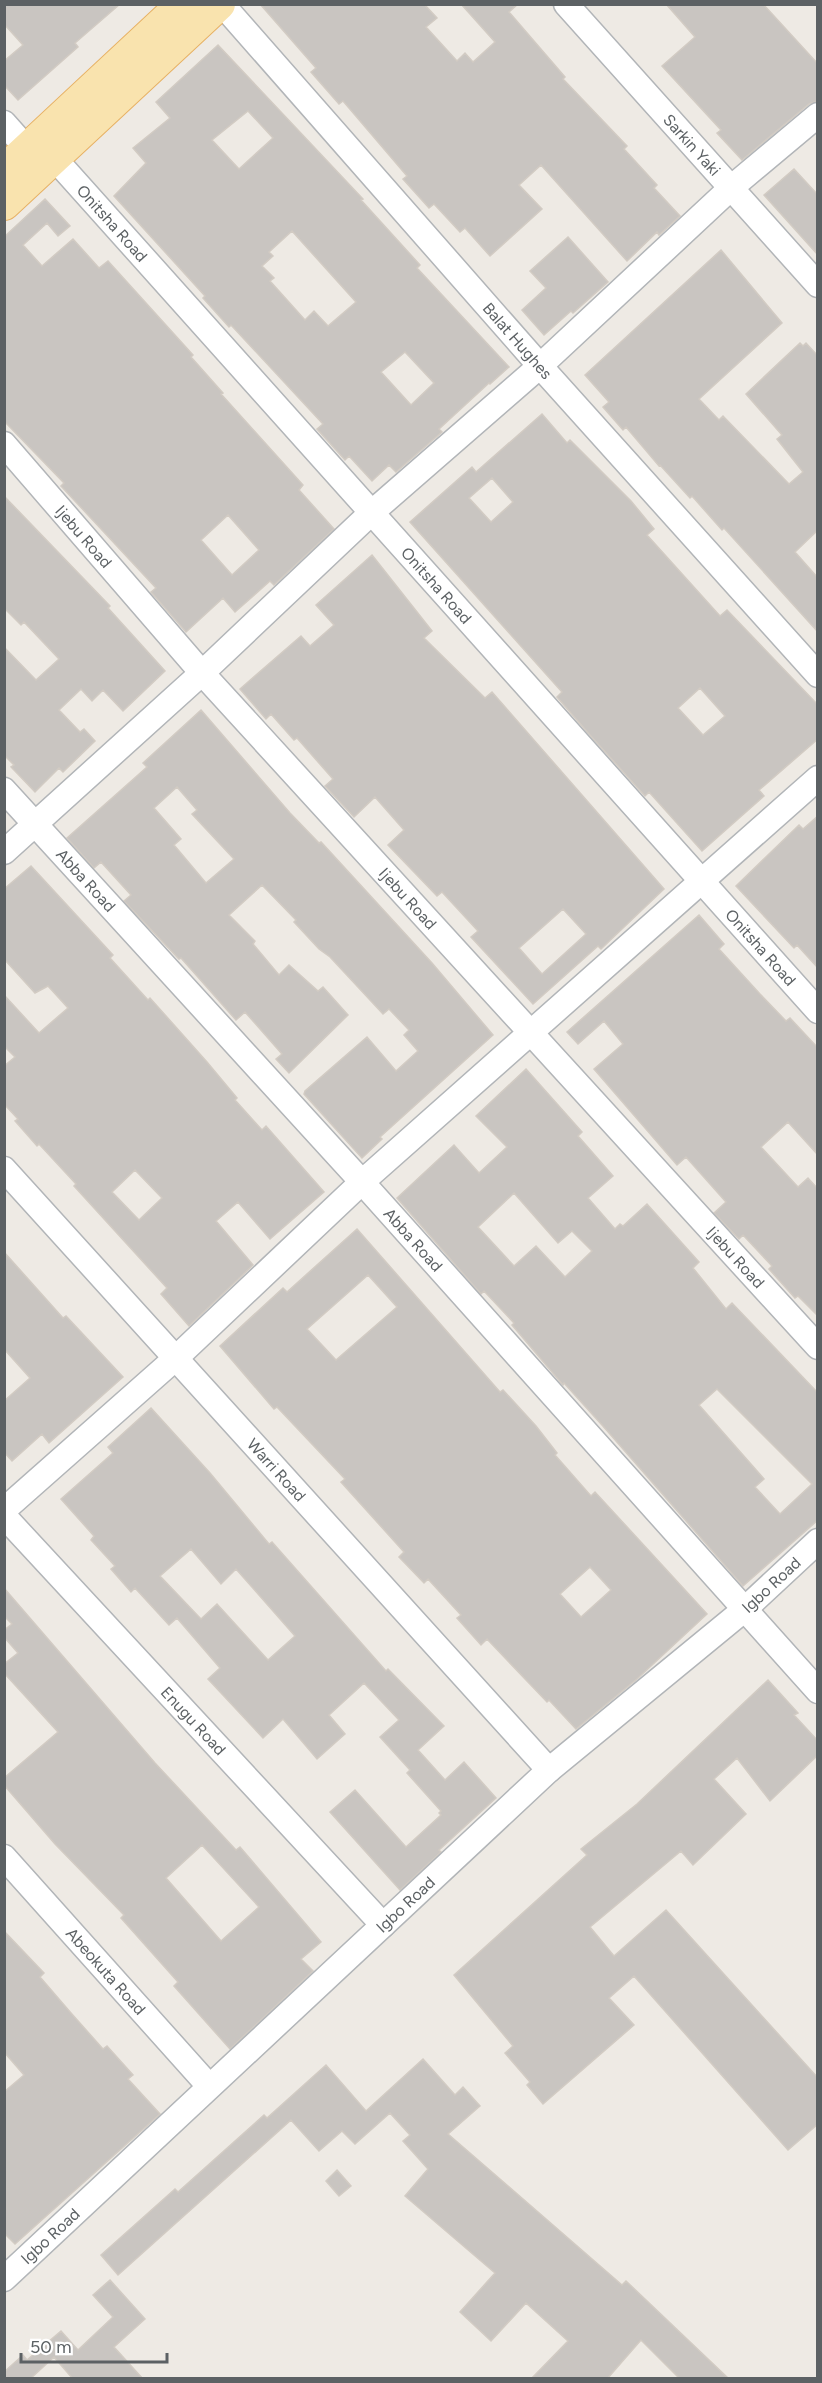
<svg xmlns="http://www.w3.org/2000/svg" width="822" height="2383" viewBox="0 0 822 2383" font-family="Figtree,sans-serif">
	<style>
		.building { fill: #c9c5c1; stroke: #d2cbc3; stroke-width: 1.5; fill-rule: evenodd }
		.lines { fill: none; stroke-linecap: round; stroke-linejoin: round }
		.minor-casing { stroke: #b2b5b8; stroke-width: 27 }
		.major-casing { stroke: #e7b164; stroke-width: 34 }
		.minor { stroke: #fff; stroke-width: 24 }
		.major { stroke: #f9e3ae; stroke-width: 32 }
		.labels { text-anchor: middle; stroke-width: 4.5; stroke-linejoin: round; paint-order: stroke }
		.street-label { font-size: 16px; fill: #5c6164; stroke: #fff }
	</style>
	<rect width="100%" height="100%" fill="#eeeae4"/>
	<path class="building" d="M4 4H120L75 43 78 47 18 100 4 85V61L23 45 4 24Z
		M260 4H424L437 18 426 27 457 61 465 53 473 62 495 42 461 4H518L509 12 565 77 563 79 627 146 624 149 657 185 654 188 680 216 659 235 657 232 627 261 541 165 519 185 542 209 490 256 465 228 460 232 434 204 429 208 403 179 407 176 343 101 339 104 311 72 316 68Z
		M666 4H763L818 64V101L809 104 742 160 717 133 721 130 662 66 695 37Z
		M218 45 363 199 361 200 420 265 417 268 509 367 490 384 489 383 439 429 442 432 396 472 389 465 372 481 349 456 345 460 317 429 323 424 231 325 229 327 203 298 205 296 114 196 146 163 133 148 170 118 156 102ZM248 111 273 138 239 169 212 140ZM292 231 356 302 328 326 314 311 305 320 270 281 274 278 262 266 273 256 269 252ZM405 352 434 383 411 405 381 372Z
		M794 169 818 195V255L764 195Z
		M45 199 70 226 58 236 47 223 23 245 42 266 73 239 99 268 108 261 193 355 191 357 223 393 221 394 303 485 299 490 334 529 274 585 270 581 235 612 223 598 186 632 151 592 156 588 61 486 64 483 4 421V237ZM228 515 259 550 232 575 201 540Z
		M568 237 608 282 573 313 571 311 544 335 522 310 546 288 530 271Z
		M721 250 782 323 699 399 719 420 723 416 789 484 803 472 777 439 782 435 746 394 800 343 803 346 806 343 818 356V530L795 552 818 578V632L724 528 722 530 692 496 690 498 660 465 659 466 626 427 623 430 603 407 609 402 585 375Z
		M542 414 567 443 570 440 631 501 654 529 647 535 720 616 727 610 818 705V739L759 790 764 796 702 851 649 792 645 796 589 734 557 697 562 692 410 522 472 467 476 472ZM492 478 513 502 491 522 469 498ZM700 688 725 716 703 735 678 708Z
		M4 496 110 606 108 608 165 671 123 711 103 690 92 701 81 689 59 710 80 732 84 729 95 741 63 772 59 768 35 792 11 767 14 765 4 755V647L36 680 59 659 24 622 21 625 4 608Z
		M372 555 432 631 424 638 485 698 492 692 664 889 601 949 598 946 533 1004 471 937 478 931 442 892 437 896 388 845 404 830 375 797 354 817 325 786 333 779 297 738 294 740 271 714 266 719 240 689 301 636 310 646 334 625 316 605ZM563 909 586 934 542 974 519 948Z
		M201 710 290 813 319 843 321 842 432 963 493 1035 380 1137 382 1139 362 1158 304 1094 305 1091 367 1037 396 1071 418 1051 404 1035 409 1030 389 1009 383 1014 330 957 319 949 294 922 296 920 262 885 229 915 255 941 253 944 279 975 289 965 318 991 323 987 348 1015 289 1073 276 1059 282 1054 245 1012 236 1020 181 958 179 959 124 901 131 895 101 862 94 868 67 838 147 767 143 763ZM177 787 197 810 192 814 234 859 206 883 174 845 181 839 154 808Z
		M818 816V968L797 945 794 948 736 886 799 825 803 829Z
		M31 866 113 955 110 958 148 1000 150 998 207 1062 237 1098 235 1100 262 1130 266 1126 324 1192 270 1239 238 1202 216 1221 253 1265 189 1326 161 1294 167 1288 74 1186 76 1184 39 1144 37 1146 15 1121 18 1119 4 1104V1066L15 1057 4 1046V995L39 1033 68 1008 48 986 35 993 4 959V889ZM135 1170 162 1198 139 1220 112 1192Z
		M699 915 724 944 719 949 760 994 786 1021 790 1018 818 1048V1155L788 1122 761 1147 798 1187 808 1178 818 1189V1316L798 1296 795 1298 769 1269 772 1266 743 1235 739 1239 714 1213 726 1202 686 1157 677 1165 594 1069 623 1044 604 1021 578 1044 567 1032Z
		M526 1069 582 1132 578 1136 613 1176 588 1198 615 1229 620 1224 623 1226 647 1204 699 1262 693 1268 726 1309 732 1303 818 1393V1520L743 1586 602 1425 564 1383 563 1385 512 1325 514 1323 484 1291 481 1294 397 1198 454 1145 479 1173 507 1147 476 1116ZM514 1193 558 1243 572 1231 592 1251 565 1277 536 1246 514 1266 478 1227ZM717 1389 812 1484 780 1514 755 1487 764 1479 699 1405Z
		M357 1229 500 1392 503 1390 536 1426 557 1453 555 1455 591 1496 595 1492 707 1614 637 1679 576 1729 549 1700 547 1702 487 1639 481 1645 457 1618 461 1615 428 1579 424 1583 399 1557 404 1552 341 1482 345 1479 277 1407 274 1409 220 1346 283 1288 287 1292ZM368 1275 397 1307 336 1360 307 1329ZM590 1567 611 1590 581 1617 560 1594Z
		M4 1252 63 1318 66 1316 123 1377 49 1443 42 1434 12 1461 4 1452V1401L30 1378 4 1349Z
		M151 1408 210 1473 269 1544 272 1542 386 1671 388 1669 444 1726 418 1750 445 1780 464 1762 496 1798 439 1850 441 1852 400 1890 330 1812 355 1790 406 1847 441 1815 439 1813 441 1811 407 1773 410 1770 380 1737 399 1720 364 1683 329 1715 345 1734 317 1759 283 1719 263 1738 208 1679 220 1668 177 1618 169 1625 135 1588 131 1592 111 1569 115 1566 91 1540 94 1536 61 1499 113 1453 108 1447ZM191 1549 221 1584 236 1569 295 1636 268 1660 217 1604 201 1619 160 1576Z
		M4 1588 155 1763 236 1850 240 1847 321 1942 301 1959 313 1971 230 2049 174 1986 178 1982 121 1918 124 1915 55 1844 4 1785V1778L58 1732 4 1673V1664L18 1653 4 1637V1630L12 1624 4 1616ZM202 1845 259 1907 221 1941 166 1878Z
		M768 1680 798 1713 794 1715 818 1741V1755L770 1801 737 1758 714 1779 746 1814 693 1865 681 1851 590 1927 614 1956 666 1910 818 2078V2124L788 2150 634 1976 609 1998 634 2025 543 2104 527 2085 530 2082 505 2053 513 2046 454 1975 587 1855 581 1849 637 1804Z
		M4 1931 44 1973 40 1977 71 2013 103 2049 107 2046 133 2075 128 2079 160 2114 15 2244 4 2233V2092L24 2075 4 2052Z
		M423 2059 455 2095 463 2087 480 2106 448 2134 622 2285 626 2281 729 2379H680L641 2340 607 2379H531L568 2341 526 2303 491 2341 460 2312 495 2273 405 2196 428 2169 403 2141 410 2135 390 2113 355 2144 342 2131 319 2151 291 2120 118 2275 101 2255 175 2189 178 2192 264 2115 267 2118 326 2065 366 2111Z
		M337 2170 351 2186 339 2196 326 2181Z
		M110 2280 145 2319 114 2347 143 2379H73L54 2357 30 2379H4V2372L23 2355 27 2360 61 2331 78 2350 113 2317 93 2295Z"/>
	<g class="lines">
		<defs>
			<g id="minor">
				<path id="s1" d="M222 4 540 366 818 675"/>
				<path id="s2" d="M566 4 818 285"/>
				<path d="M4 123 28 150"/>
				<path id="s3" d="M55 159 818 1011"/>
				<path id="s4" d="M4 444 202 673 818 1347"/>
				<path id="s5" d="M4 790 362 1182 818 1691"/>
				<path d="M4 852 202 673 370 514 540 366 732 187 818 115"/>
				<path id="s6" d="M4 1169 549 1770"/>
				<path d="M4 1510 177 1357 362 1182 818 778"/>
				<path id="s7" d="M4 1516 383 1925"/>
				<path id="s8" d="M4 1857 209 2086"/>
				<path id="s9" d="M4 2279 549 1770 745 1609 818 1541"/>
			</g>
			<path id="major" d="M4 171 183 4
				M4 204 219 4"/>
		</defs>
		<use href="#minor" class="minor-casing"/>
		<use href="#major" class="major-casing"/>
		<use href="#minor" class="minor"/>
		<use href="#major" class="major"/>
	</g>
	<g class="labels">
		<g class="street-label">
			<text dy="6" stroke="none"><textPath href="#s2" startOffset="189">Sarkin Yaki</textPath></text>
			<text dy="6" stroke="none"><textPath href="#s3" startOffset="86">Onitsha Road</textPath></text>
			<text dy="6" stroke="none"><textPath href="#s1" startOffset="448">Balat Hughes</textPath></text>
			<text dy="6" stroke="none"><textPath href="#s4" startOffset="122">Ijebu Road</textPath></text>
			<text dy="6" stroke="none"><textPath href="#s3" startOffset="572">Onitsha Road</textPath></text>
			<text dy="6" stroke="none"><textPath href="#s5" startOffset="122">Abba Road</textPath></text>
			<text dy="6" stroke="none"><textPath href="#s4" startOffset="608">Ijebu Road</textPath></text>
			<text dy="6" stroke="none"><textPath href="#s3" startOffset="1058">Onitsha Road</textPath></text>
			<text dy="6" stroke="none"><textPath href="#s5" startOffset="608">Abba Road</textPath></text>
			<text dy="6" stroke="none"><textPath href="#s4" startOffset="1094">Ijebu Road</textPath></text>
			<text dy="6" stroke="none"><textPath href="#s6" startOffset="406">Warri Road</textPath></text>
			<text dy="6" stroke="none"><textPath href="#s9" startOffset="1035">Igbo Road</textPath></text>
			<text dy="6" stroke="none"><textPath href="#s7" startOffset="279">Enugu Road</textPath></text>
			<text dy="6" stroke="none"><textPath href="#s9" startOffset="549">Igbo Road</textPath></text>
			<text dy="6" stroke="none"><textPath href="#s8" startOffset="153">Abeokuta Road</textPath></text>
			<text dy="6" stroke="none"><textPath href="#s9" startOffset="63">Igbo Road</textPath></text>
		</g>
	</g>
	<rect width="822" height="2383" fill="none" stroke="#5c6164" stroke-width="12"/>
	<path d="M21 2353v9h146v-9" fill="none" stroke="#5c6164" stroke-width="3"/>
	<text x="30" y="2353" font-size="18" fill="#5c6164" stroke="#ffffff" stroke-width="4.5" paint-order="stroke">50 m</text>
</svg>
